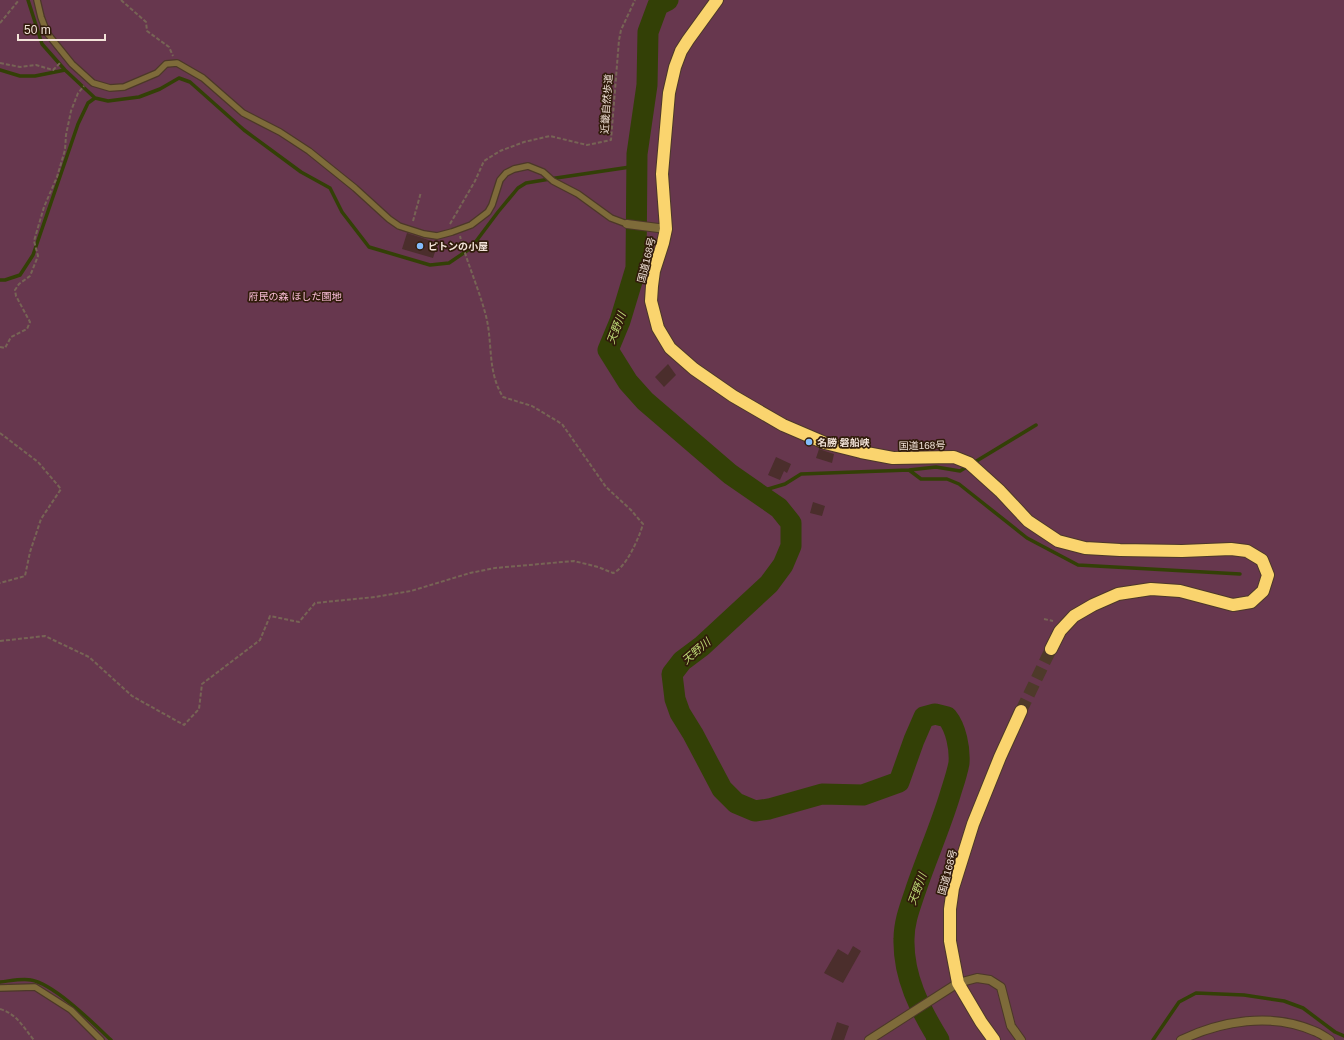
<svg xmlns="http://www.w3.org/2000/svg" width="1344" height="1040" viewBox="0 0 1344 1040" font-family="Arial,'Noto Sans JP',sans-serif">
	<style>
		.green { fill: #67374e }
		.lines { fill: none; stroke-linecap: round; stroke-linejoin: round }
		.stream { stroke: #334006; stroke-width: 3.5 }
		.river { stroke: #334006; stroke-width: 21 }
		.building { fill: #4b2e2c }
		.highway-tunnel { stroke: #4e3a2a; stroke-width: 12; stroke-dasharray: 12 6; stroke-linecap: butt }
		.lane-casing { stroke: #4c3828; stroke-width: 8 }
		.street-casing { stroke: #4c3828; stroke-width: 10 }
		.highway-casing { stroke: #4c3828; stroke-width: 14 }
		.path { stroke: #776455; stroke-width: 2; stroke-dasharray: 4 2; stroke-linecap: butt }
		.lane { stroke: #7e6b3a; stroke-width: 5.5 }
		.street { stroke: #7e6b3a; stroke-width: 8 }
		.highway { stroke: #fad46e; stroke-width: 12 }
		.poi-dot { fill: #83bcfb; stroke: #311c0b; stroke-width: 1.5 }
		.labels { text-anchor: middle; stroke-width: 3.5; stroke-linejoin: round; paint-order: stroke }
		.street-label { font-size: 10px; fill: #f2e3d9; stroke: #311c0b }
		.poi-label { font-size: 10px; font-weight: bold; fill: #f2e3d9; stroke: #311c0b; text-anchor: start }
		.park-label { font-size: 10px; fill: #fdc0db; stroke: #311c0b }
		.water-label { font-size: 11px; font-style: italic; fill: #bdd975; stroke: #311c0b }
	</style>
	<rect width="100%" height="100%" fill="#311c0b"/>
	<path class="green" d="M0 0H1344V1040H0Z"/>
	<g class="lines">
		<path class="stream" d="M28 0 42 44 65 70 95 98 108 101 139 97 160 89 179 78 190 82 244 130 301 172 330 188 342 212 369 247 430 265 449 263 471 248 498 212 518 188 526 183 556 178 637 166
			M0 70 20 76H35L65 70
			M0 280H5L20 275 33 255 78 124 88 103 95 98
			M909 470 921 479H947L959 484 1027 538 1078 565 1240 574
			M758 492 785 484 801 474 909 470 936 467 960 471 1036 425
			M0 982C10 981 22 978 31 980 54 984 93 1023 111 1040
			M928 1040 935 1033
			M1153 1040 1179 1002 1196 993 1244 995 1284 1001 1303 1008 1335 1032 1344 1036"/>
		<path class="river" d="M668 0 658 5 648 32 647 85 637 154 636 268 620 321 608 350 628 382 645 401 730 474 779 508 791 523V546L783 565 769 584 702 646 682 661 672 674 675 699 680 713 693 734 722 789 736 803 755 811 769 809 822 794 863 795 899 782 914 740 924 717 935 714 947 717C956 728 960 748 959 763 957 774 953 785 950 795 940 828 926 859 915 892 910 907 904 922 904 939 903 977 920 1009 939 1040"/>
	</g>
	<path class="building" d="M407 233 438 243 433 258 402 249Z
		M668 364 676 375 664 387 655 377Z
		M819 449 834 454 832 463 816 458Z
		M776 457 791 464 787 473 784 471 780 480 768 475Z
		M813 502 825 506 822 516 810 513Z
		M853 946 861 951 843 983 824 973 838 949 848 955Z
		M837 1022 849 1026 844 1040H831Z"/>
	<g class="lines">
		<path class="highway-tunnel" d="M1021 711 1051 649"/>
		<defs>
			<path id="lane" d="M37 0 41 17 47 33 72 64 93 83 110 88 124 87 157 73 166 64 177 63 203 78 243 113 280 132 309 151 355 188 389 219 399 226 424 234 437 236 452 232 471 225 488 212 492 205 500 180 506 173 514 169 528 166 543 172 553 181 578 194 611 218 627 224
				M0 988 35 987 71 1010 101 1040"/>
			<path id="street" d="M627 224 666 229
				M869 1040 958 983 977 978 990 980 1001 987 1011 1026 1021 1040
				M1181 1040C1221 1021 1271 1012 1314 1031 1320 1033 1325 1037 1330 1040"/>
			<path id="highway" d="M717 0 688 40 681 51 675 67 669 93 662 174 666 229 663 243 654 271 652 286 651 301 658 328 670 348 694 369 733 396 783 425 825 443 861 452 893 458 954 457 969 463 1000 491 1028 521 1058 541 1085 548 1120 550 1182 551 1231 549 1247 551 1262 560 1268 575 1263 591 1251 602 1233 605 1180 591 1151 589 1118 594 1093 605 1074 616 1060 631 1051 649
				M994 1040 981 1022 958 983 950 941V909L953 888 973 824 1000 757 1021 711"/>
		</defs>
		<use href="#lane" class="lane-casing"/>
		<use href="#street" class="street-casing"/>
		<use href="#highway" class="highway-casing"/>
		<path class="path" d="M121 0 146 22 147 31 169 47 173 56
			M0 23 19 0
			M0 63 20 67 36 65 53 70 60 63
			M413 221 421 192
			M450 224 475 181 484 161 500 151 524 142 550 136 587 145 611 140 619 40 621 30 635 0
			M0 347 5 348 11 337 27 329 30 322 16 296 15 290 19 284 30 276 38 256 34 241 44 207 57 177 65 150 66 135 71 111 78 93 84 86
			M0 433 38 462 61 489 41 519 30 552 25 576 0 583
			M1044 619 1053 621
			M0 641 45 636 89 657 132 696 184 725 199 709 202 684 260 640 270 616 299 622 315 603 375 597 411 591 470 573 495 568 574 561 598 567 613 573C626 568 639 538 643 524L631 510 606 487 562 424 532 406 503 397C487 371 493 344 486 316 479 289 467 263 460 236
			M0 1009C17 1014 23 1027 34 1040"/>
		<use href="#lane" class="lane"/>
		<use href="#street" class="street"/>
		<use href="#highway" class="highway"/>
	</g>
	<g class="poi-dot">
		<circle cx="420" cy="246" r="4"/>
		<circle cx="809" cy="442" r="4"/>
	</g>
	<g class="labels">
		<g class="street-label">
			<text transform="translate(606 104) rotate(-86)" y="4">近畿自然歩道</text>
			<text transform="translate(646 260) rotate(-76)" y="4">国道168号</text>
			<text transform="translate(922 445) rotate(-1)" y="4">国道168号</text>
			<text transform="translate(947 872) rotate(-75)" y="4">国道168号</text>
		</g>
		<g class="poi-label">
			<text x="428" y="250">ピトンの小屋</text>
			<text x="817" y="446">名勝 磐船峡</text>
		</g>
		<g class="park-label">
			<text x="295" y="300">府民の森 ほしだ園地</text>
		</g>
		<g class="water-label">
			<text transform="translate(616 328) rotate(-69)" y="4">天野川</text>
			<text transform="translate(696 651) rotate(-40)" y="4">天野川</text>
			<text transform="translate(917 889) rotate(-70)" y="4">天野川</text>
		</g>
	</g>
	<path d="M18 34v6h87v-6" fill="none" stroke="#f2e3d9" stroke-width="2"/>
	<text x="24" y="34" font-size="12" fill="#f2e3d9" stroke="#311c0b" stroke-width="3" paint-order="stroke">50 m</text>
</svg>
